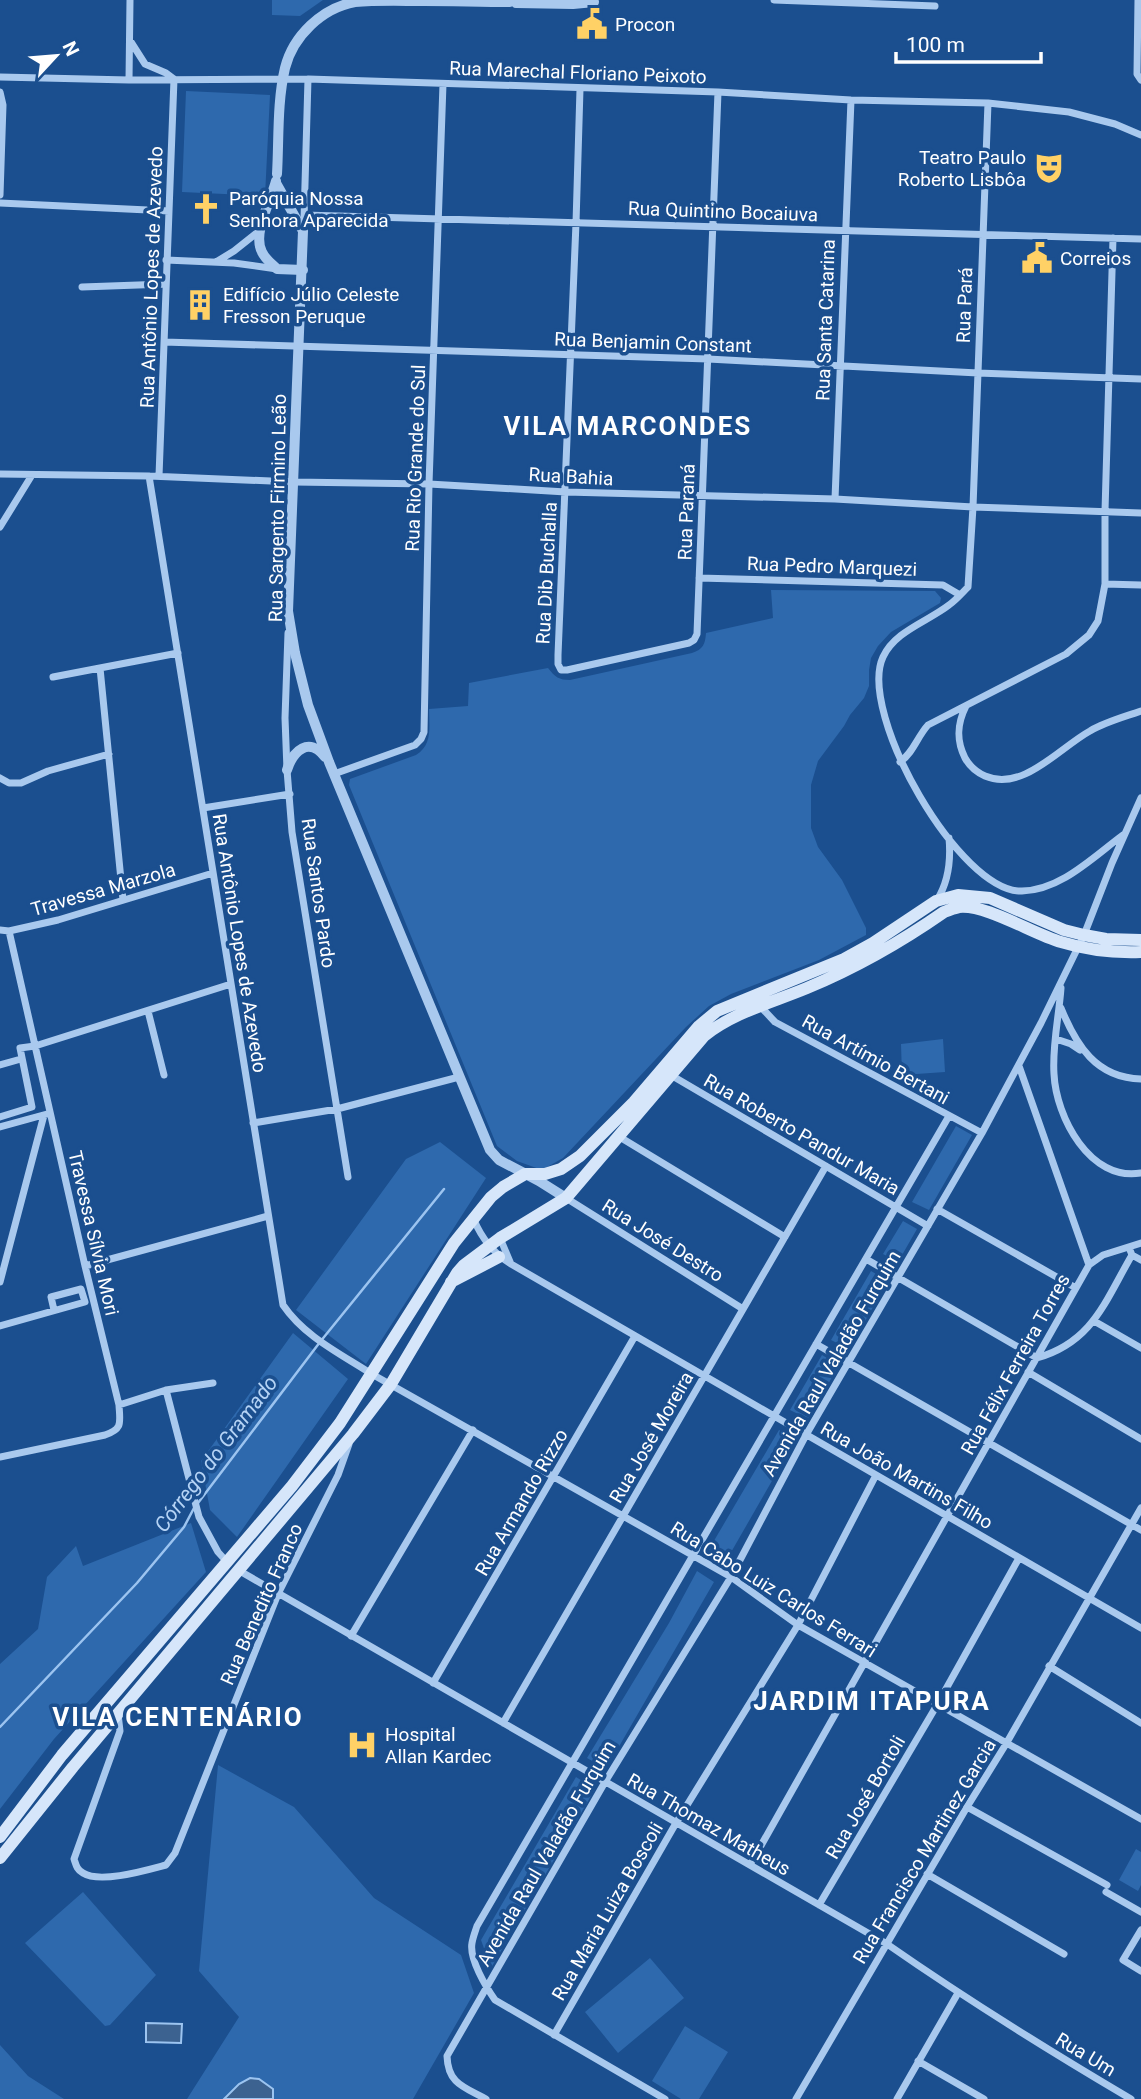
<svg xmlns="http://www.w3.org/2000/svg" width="1141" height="2099" viewBox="0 0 1141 2099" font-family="Roboto,sans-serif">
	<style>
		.green { fill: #2e69ad }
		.water { fill: #3c6290; stroke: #9cc4f0; stroke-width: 2 }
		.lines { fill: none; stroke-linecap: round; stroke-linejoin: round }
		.stream { stroke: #9cc4f0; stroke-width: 2.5 }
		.minor { stroke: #a9c9ee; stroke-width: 7 }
		.tertiary { stroke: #a9c9ee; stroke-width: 10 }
		.secondary { stroke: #d6e6fa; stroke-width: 12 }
		.tertiary-bridge { stroke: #a9c9ee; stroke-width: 10 }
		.labels { text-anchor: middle; stroke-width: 7; stroke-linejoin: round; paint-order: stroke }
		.poi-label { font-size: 19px; fill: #fff; stroke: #1b4f8f; text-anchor: start }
		.street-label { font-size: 19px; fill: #fff; stroke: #1b4f8f }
		.water-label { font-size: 21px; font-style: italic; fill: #b5d3f5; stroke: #1b4f8f }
		.district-label { font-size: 26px; font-weight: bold; letter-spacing: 2px; fill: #fff; stroke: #1b4f8f }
	</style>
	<rect width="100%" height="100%" fill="#1b4f8f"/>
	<path class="green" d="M272 0H323L300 16 272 15Z
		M186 91 270 95 265 196 182 192Z
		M771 590 935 591 941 598 940 603 891 632 878 646 871 658 869 670V686L864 698 850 715 844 726 818 761 811 785V828L818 847 842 880 866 928V935L819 960 731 994 709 1006 686 1027 563 1158 542 1170 517 1161 497 1146 349 785 350 779 416 755C433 745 429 726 429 709L468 706 469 683 548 668C555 677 559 680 570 680L692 653C703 649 705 645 706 633L773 618Z
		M943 1039 945 1072 902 1075 901 1044Z
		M956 1126 972 1135 929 1210 912 1202Z
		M440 1142 486 1178 366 1364 296 1310 406 1159Z
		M903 1221 917 1229 898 1262 883 1254Z
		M871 1271 888 1281 849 1349 831 1340Z
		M293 1333 348 1379 237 1537 210 1510 201 1461Z
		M822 1355 839 1365 808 1419 790 1410Z
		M779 1430 796 1439 726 1561 708 1551Z
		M191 1523 206 1572 54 1739 0 1809V1664L38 1629 47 1577 76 1546 83 1566Z
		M697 1571 714 1582 606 1769 587 1758 669 1623Z
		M218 1765 294 1807 374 1898 461 1955 474 1993 413 2099H187L239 2017 199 1971Z
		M576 1777 595 1789 491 1968 481 1940Z
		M1136 1849 1141 1852V1885L1138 1891 1119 1880Z
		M83 1892 156 1975 110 2025 105 2026 25 1943Z
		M650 1958 684 1998 618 2053 585 2012Z
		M685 2026 728 2052 699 2099H681L652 2081Z
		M0 2045 28 2076 64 2099H0Z"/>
	<path class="water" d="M146 2023 182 2024 181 2043 146 2042Z
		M250 2078 259 2079 273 2089V2099H224L239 2084Z"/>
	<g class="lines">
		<path class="stream" d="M198 1503 320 1342 444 1189
			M0 1727 137 1583 184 1527 194 1508"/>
		<path class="minor" d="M774 0 935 6
			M1138 0 1137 74 1141 80
			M131 42 145 64 166 73 174 79
			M0 77 129 80 308 79 718 92 851 100 988 103 1069 112 1115 124 1141 135
			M129 80 130 0
			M580 89 576 223 558 655V664L561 670H567L689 643 694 640 697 634 718 92
			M0 92 3 105 0 195
			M988 103 973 507 968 587C962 593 956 600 949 605 927 622 895 631 883 657 857 713 960 893 1022 891 1061 890 1093 857 1123 835
			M0 203 169 211
			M304 215 1141 239
			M304 219 308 79
			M166 260 234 263 277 269
			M216 262 234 251 259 231
			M82 287 166 284
			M164 342 708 359 978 373 1141 379
			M0 474 149 476 294 482 429 484 566 492 835 499 973 507 1141 513
			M149 476 283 1305C304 1336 339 1353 370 1373L731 1577 798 1625 1141 1819
			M159 476 174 79
			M835 499 851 100
			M0 527 32 475
			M699 578 943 585 960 595
			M1105 584 1141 585
			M288 633 285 718 287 770 292 832 348 1177
			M100 668 123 900
			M53 677 178 653
			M966 706C957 724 956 740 965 758 970 767 976 772 985 776 1023 792 1059 748 1090 731 1105 722 1124 717 1141 711
			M900 762C914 752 917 737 928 725L1066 654 1089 635 1098 621 1105 584V511L1113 238
			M334 774 415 745 421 739 424 732 429 484 443 84
			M0 778 9 783H21L48 771 109 754
			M203 808 290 794
			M937 900C949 881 951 860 949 838
			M0 930 9 931 58 920 213 873
			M1061 988C1059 1016 1052 1046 1054 1074 1056 1117 1090 1182 1141 1173
			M760 1006 775 1022 982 1133
			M1061 1008C1076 1045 1096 1078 1141 1079
			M148 1011 164 1075
			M1056 1039 1071 1044 1080 1050
			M0 1065 21 1059
			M1019 1066 1089 1265
			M669 1074 928 1226
			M0 1117 32 1107 20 1048 35 1046 231 984
			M253 1123 337 1109 459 1077
			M0 1127 47 1114
			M618 1136 785 1237
			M566 1198 743 1309
			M937 1209 1076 1288
			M474 1220C482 1239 493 1253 511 1264L1141 1628
			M500 1238 511 1264
			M1130 1250 1132 1255 1141 1260
			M866 1259 1037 1358C1093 1342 1105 1301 1132 1255
			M85 1266 268 1216
			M0 1282 44 1115
			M1094 1321 1141 1348
			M0 1326 85 1302 81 1289 51 1297 54 1310
			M816 1344 1141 1530
			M1028 1372 1141 1439
			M166 1390 199 1517 218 1552 228 1563
			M119 1405 166 1390 213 1383
			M0 1457 105 1435C123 1429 120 1423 119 1405L85 1266 9 931
			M238 1570 887 1944C966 1999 1048 2050 1131 2099
			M351 1636 473 1430
			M1049 1666 1141 1723
			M433 1683 635 1336
			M118 1714 120 1731 74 1859C76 1865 77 1870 83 1873 100 1884 147 1870 166 1865L175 1853 278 1594 338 1475 349 1444
			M503 1723 826 1166
			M967 1807 1107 1885
			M750 1865 1089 1265 1103 1255 1141 1243
			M927 1874 1064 1954
			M1106 1892 1141 1912
			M819 1905 937 1705 1019 1558
			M1141 1930 1123 1960 1141 1971
			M554 2035 676 1823 798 1625 876 1475
			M918 2061 984 2099
			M486 2099C464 2087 448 2084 447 2056L605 1782 731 1577 806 1435 982 1133 1041 1023 1084 935 1112 863 1141 798
			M665 2099 495 2000C486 1987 469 1959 472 1943 473 1937 475 1932 477 1926L949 1116
			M796 2099 967 1807 1006 1744 1141 1508
			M897 2099 958 1993"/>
		<path class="tertiary" d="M516 3 573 4 594 2 593 0
			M276 181C271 201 252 233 262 252 265 259 272 264 277 269L303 270
			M276 183 303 231 288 611 295 653 308 705 329 762 490 1150 499 1160 539 1181 566 1198
			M287 770C293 751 309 736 325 757"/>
		<path class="secondary" d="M451 1282 499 1257
			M0 1837 62 1755 292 1486 340 1423 454 1243 491 1197 503 1187 525 1174H545L561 1169 580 1156 634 1102 699 1026 717 1011 844 959 873 943 936 901 958 895 990 898 1064 930 1084 935 1106 939 1141 940
			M0 1858 73 1767 353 1434 391 1384 457 1273 464 1265 500 1238 566 1198 704 1036C734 1012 771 1003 807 988 855 968 901 942 944 912 949 910 954 908 959 907 986 904 1033 934 1061 942 1087 950 1114 953 1141 952"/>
		<path class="tertiary-bridge" d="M277 174C279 140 277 102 285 68 293 36 322 8 355 2 378 0 402 1 424 1 453 1 481 2 510 2"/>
	</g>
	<defs>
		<symbol id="civic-bare" viewBox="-9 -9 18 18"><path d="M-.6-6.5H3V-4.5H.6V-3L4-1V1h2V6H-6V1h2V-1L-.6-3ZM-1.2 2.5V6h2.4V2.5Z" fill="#ffd166" stroke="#1b4f8f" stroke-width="2.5" paint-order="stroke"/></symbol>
		<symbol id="theatre-bare" viewBox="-9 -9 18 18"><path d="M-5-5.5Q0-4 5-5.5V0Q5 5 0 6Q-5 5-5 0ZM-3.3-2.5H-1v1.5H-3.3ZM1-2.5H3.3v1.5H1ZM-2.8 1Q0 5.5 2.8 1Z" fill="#ffd166" stroke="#1b4f8f" stroke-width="2.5" paint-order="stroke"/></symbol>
		<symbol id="church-bare" viewBox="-9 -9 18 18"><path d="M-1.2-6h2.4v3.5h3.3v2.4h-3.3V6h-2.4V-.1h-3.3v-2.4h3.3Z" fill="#ffd166" stroke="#1b4f8f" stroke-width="2.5" paint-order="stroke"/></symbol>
		<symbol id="building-bare" viewBox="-9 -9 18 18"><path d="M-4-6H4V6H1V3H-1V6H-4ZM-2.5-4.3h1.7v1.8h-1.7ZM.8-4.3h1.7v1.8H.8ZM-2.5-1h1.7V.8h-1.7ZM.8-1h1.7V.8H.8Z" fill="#ffd166" stroke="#1b4f8f" stroke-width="2.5" paint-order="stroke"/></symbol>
		<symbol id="hospital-bare" viewBox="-9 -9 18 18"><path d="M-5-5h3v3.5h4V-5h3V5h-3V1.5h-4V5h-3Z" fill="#ffd166" stroke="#1b4f8f" stroke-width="2.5" paint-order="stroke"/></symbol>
	</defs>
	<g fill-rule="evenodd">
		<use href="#civic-bare" x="570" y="2" width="44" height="44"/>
		<use href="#theatre-bare" x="1027" y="146" width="44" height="44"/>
		<use href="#church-bare" x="184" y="187" width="44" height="44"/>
		<use href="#civic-bare" x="1015" y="236" width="44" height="44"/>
		<use href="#building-bare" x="178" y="283" width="44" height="44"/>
		<use href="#hospital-bare" x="340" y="1723" width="44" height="44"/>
	</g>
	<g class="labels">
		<g class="poi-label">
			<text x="615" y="31">Procon</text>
			<text x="1026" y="164" text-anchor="end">Teatro Paulo<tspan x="1026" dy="22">Roberto Lisbôa</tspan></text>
			<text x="229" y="205">Paróquia Nossa<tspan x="229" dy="22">Senhora Aparecida</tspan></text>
			<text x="1060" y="265">Correios</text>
			<text x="223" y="301">Edifício Júlio Celeste<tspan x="223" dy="22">Fresson Peruque</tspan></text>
			<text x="385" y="1741">Hospital<tspan x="385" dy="22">Allan Kardec</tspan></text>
		</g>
		<g class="street-label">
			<text transform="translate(578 72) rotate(2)" y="7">Rua Marechal Floriano Peixoto</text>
			<text transform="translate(723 211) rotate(2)" y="7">Rua Quintino Bocaiuva</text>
			<text transform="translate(151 277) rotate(-88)" y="7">Rua Antônio Lopes de Azevedo</text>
			<text transform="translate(964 305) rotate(-88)" y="7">Rua Pará</text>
			<text transform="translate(825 320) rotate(-88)" y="7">Rua Santa Catarina</text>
			<text transform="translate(653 342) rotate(2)" y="7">Rua Benjamin Constant</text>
			<text transform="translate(415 458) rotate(-88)" y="7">Rua Rio Grande do Sul</text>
			<text transform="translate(571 476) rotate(3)" y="7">Rua Bahia</text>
			<text transform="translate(277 508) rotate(-89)" y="7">Rua Sargento Firmino Leão</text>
			<text transform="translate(686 512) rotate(-88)" y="7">Rua Paraná</text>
			<text transform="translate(832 566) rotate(2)" y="7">Rua Pedro Marquezi</text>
			<text transform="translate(546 573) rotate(-87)" y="7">Rua Dib Buchalla</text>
			<text transform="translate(103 889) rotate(-16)" y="7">Travessa Marzola</text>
			<text transform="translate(319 893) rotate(82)" y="7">Rua Santos Pardo</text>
			<text transform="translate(240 943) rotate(81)" y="7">Rua Antônio Lopes de Azevedo</text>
			<text transform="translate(876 1059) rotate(29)" y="7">Rua Artímio Bertani</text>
			<text transform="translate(802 1134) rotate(30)" y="7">Rua Roberto Pandur Maria</text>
			<text transform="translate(94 1233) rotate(77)" y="7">Travessa Sílvia Mori</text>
			<text transform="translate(663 1240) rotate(32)" y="7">Rua José Destro</text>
			<text transform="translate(831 1363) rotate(-60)" y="7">Avenida Raul Valadão Furquim</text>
			<text transform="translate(1015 1364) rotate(-61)" y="7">Rua Félix Ferreira Torres</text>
			<text transform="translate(651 1437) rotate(-60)" y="7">Rua José Moreira</text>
			<text transform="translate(907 1475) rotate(30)" y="7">Rua João Martins Filho</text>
			<text transform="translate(521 1502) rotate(-60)" y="7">Rua Armando Rizzo</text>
			<text transform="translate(774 1589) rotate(32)" y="7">Rua Cabo Luiz Carlos Ferrari</text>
			<text transform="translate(261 1604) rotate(-66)" y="7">Rua Benedito Franco</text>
			<text transform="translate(865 1797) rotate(-60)" y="7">Rua José Bortoli</text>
			<text transform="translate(709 1824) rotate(30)" y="7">Rua Thomaz Matheus</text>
			<text transform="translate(924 1851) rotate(-59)" y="7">Rua Francisco Martinez Garcia</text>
			<text transform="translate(546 1853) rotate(-60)" y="7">Avenida Raul Valadão Furquim</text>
			<text transform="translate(607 1911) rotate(-60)" y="7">Rua Maria Luiza Boscoli</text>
			<text transform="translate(1086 2054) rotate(31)" y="7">Rua Um</text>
		</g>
		<g class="water-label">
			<text transform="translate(216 1454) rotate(-53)" y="7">Córrego do Gramado</text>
		</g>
		<g class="district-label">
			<text x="628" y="435">VILA MARCONDES</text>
			<text x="872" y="1710">JARDIM ITAPURA</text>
			<text x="178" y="1726">VILA CENTENÁRIO</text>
		</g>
	</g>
	<g transform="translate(56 56) rotate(64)" stroke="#1b4f8f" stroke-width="5" paint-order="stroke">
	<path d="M0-5L12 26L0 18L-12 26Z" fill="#ffffff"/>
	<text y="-10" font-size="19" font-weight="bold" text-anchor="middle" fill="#ffffff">N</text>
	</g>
	<path d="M896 52v10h145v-10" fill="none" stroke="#ffffff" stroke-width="3.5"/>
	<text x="906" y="52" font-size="21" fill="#ffffff" stroke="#1b4f8f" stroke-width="5" paint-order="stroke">100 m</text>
</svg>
